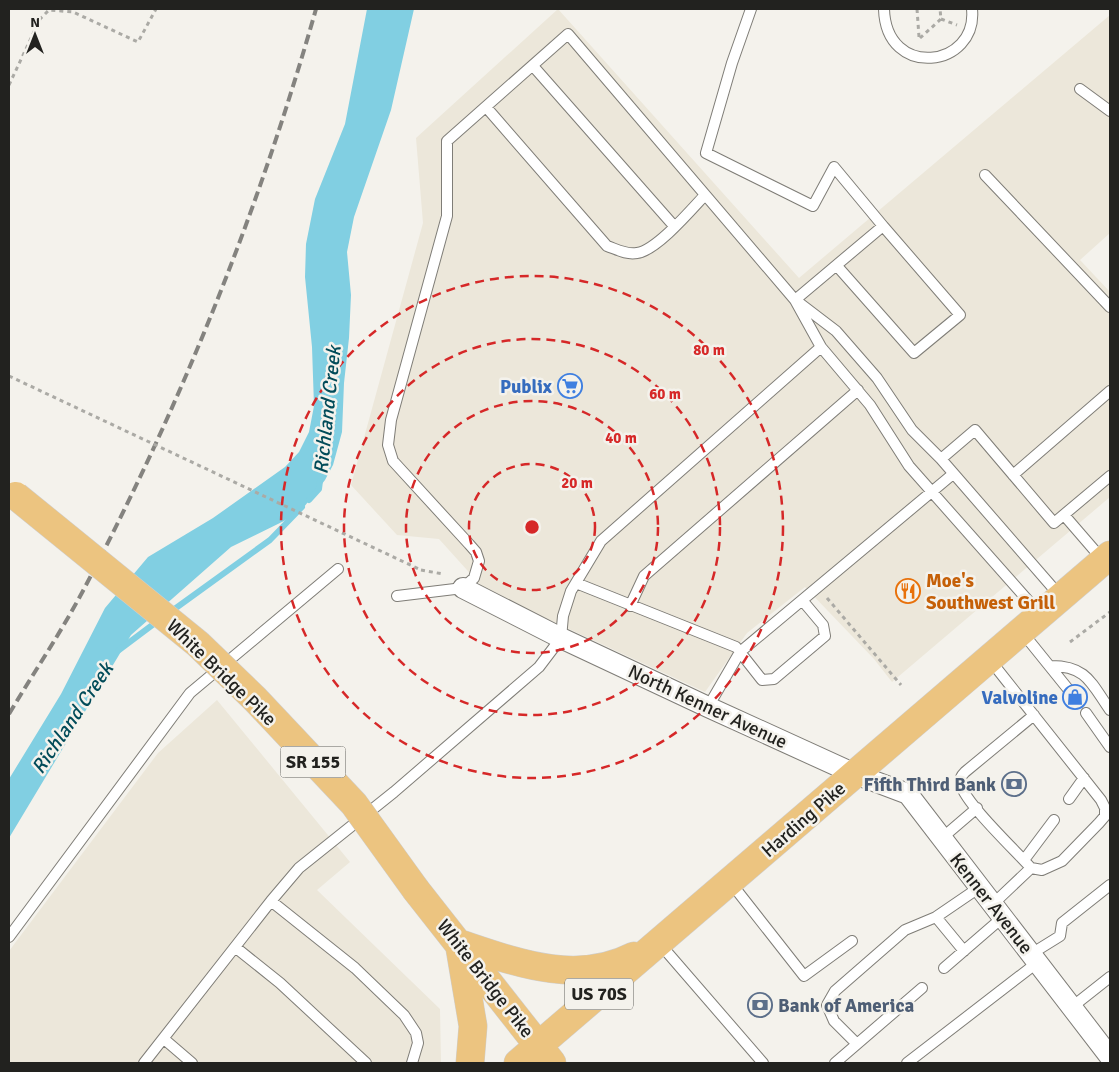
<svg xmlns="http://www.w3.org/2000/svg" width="1119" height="1072" viewBox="0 0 1119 1072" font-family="Signika,sans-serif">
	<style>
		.built { fill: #ece7da }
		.water { fill: #81cfe2 }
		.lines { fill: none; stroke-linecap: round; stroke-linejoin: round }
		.stream { stroke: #81cfe2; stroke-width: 6 }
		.service-casing { stroke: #7f7d77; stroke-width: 12 }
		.minor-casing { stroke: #7f7d77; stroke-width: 22 }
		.primary-casing { stroke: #cecece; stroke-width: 29 }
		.path { stroke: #abaaa5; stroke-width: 3; stroke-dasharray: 4 4; stroke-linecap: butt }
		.service { stroke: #fff; stroke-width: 10 }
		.minor { stroke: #fff; stroke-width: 20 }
		.primary { stroke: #ecc480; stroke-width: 28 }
		.rail { stroke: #84837f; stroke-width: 4; stroke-dasharray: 10 5; stroke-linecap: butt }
		.primary-bridge-casing { stroke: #cecece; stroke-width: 29; stroke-linecap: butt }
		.path-bridge { stroke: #abaaa5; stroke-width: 3; stroke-dasharray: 4 4; stroke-linecap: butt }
		.primary-bridge { stroke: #ecc480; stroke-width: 28 }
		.ring { fill: none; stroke: #d62828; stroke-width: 2.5; stroke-dasharray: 9 6 }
		.labels { text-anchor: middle; stroke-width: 5; stroke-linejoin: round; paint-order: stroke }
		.shield { fill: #f4f2ec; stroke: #61605c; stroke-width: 1 }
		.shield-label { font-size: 18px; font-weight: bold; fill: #22221f }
		.shop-label { font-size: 19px; font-weight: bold; fill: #366cbe; stroke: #f4f2ec; text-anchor: end }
		.food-label { font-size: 19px; font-weight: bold; fill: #c56008; stroke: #f4f2ec; text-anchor: start }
		.street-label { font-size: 19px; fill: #22221f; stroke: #f4f2ec }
		.service-label { font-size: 19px; font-weight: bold; fill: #4e5e75; stroke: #f4f2ec; text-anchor: end }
		.water-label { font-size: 20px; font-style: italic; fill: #014b59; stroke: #f4f2ec }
		.centre { fill: #d62828; stroke: #f4f2ec; stroke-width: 2.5 }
		.ring-label { font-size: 15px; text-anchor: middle; font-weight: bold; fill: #d62828; stroke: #f4f2ec; stroke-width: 5; stroke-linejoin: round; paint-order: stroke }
	</style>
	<rect width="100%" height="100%" fill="#f4f2ec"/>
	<path class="built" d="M558 9 799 278 1110 15V233L1080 260 1110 292V497L892 682 874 659 805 587 747 633 705 692 485 590 439 539 397 535 351 485 423 223 416 138Z
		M217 700 350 862 317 890 440 1009 441 1063H9V951L158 753Z"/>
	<path class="water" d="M367 9H414L391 110 354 217 347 252 351 295 349 338 344 383 342 432 333 465 325 480 304 507 284 521 231 547 131 635 9 838V779L61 694 105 608 148 557 213 518 285 467 299 452 309 432 314 406 312 347 305 277 306 244 315 199 345 124Z"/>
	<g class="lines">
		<path class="stream" d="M309 500 319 489 320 481
			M169 613 270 540 302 507
			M119 650 159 620"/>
		<defs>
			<path id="service" d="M751 9 732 63 706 153 813 206 834 167 883 226
				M884 9C886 80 978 68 972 9
				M533 66 674 226
				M1080 89 1110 111
				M486 107 607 246C616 249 626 255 637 253 656 251 691 210 705 195
				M985 175 1110 307
				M795 300 883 226 960 315 914 353 837 266
				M798 302 836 331 877 378 912 430 941 459 1060 596
				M941 459 975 430 1054 523 1110 476
				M1013 475 1110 391
				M1064 515 1102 559
				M576 583 736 647 762 680 774 679 825 636 823 625 802 600
				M397 596 463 588 474 578 479 561 476 552 469 544 393 461 388 445 391 420 447 216V141L568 34 795 300 821 347 870 405 909 466 1040 614
				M630 606 644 576 858 390
				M1022 632 1068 689
				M990 660 1101 800 1105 808V816L1099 823 1062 861 1042 870 1031 868C1016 851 966 804 961 785 959 779 961 776 965 772L1034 715
				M1051 666C1087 666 1091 683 1110 710
				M708 707 740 652 953 474
				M1086 713 1110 747
				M1069 799 1084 778
				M942 838 977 808
				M1024 860 1054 820
				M731 883 804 976 852 941
				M271 901 355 968 404 1015 416 1033 418 1043 412 1063
				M993 904 1031 868
				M936 917 964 951
				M9 937 190 693 338 569
				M660 944 763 1063
				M235 947 280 983 366 1063
				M1031 954 1060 936 1062 923 1110 885
				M944 968 1003 917
				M1072 1007 1110 977
				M164 1039 192 1063
				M857 1044 834 1021 827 1005 835 991 905 930 936 917 980 887
				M144 1063 271 901 299 868 394 792 539 667 561 638 563 616 571 591 601 541 821 347
				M835 1063 922 988
				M907 1063 1038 962"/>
			<path id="minor" d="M463 588 561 638 708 707 855 774 908 794 1110 1057"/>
			<path id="primary" d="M416 890 552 1063
				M458 943C515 962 576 986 634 956
				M460 949 473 1026 470 1063
				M518 1063 1110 555"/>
		</defs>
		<use href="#service" class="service-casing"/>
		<use href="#minor" class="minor-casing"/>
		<use href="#primary" class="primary-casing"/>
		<path class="path" d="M917 9 919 37
			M941 19 957 25
			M920 38 941 19 940 9
			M9 85 40 19 49 10 73 12 138 42 156 9
			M421 570 443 574
			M827 598 901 685
			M1070 642 1110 612"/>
		<use href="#service" class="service"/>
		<use href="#minor" class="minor"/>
		<use href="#primary" class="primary"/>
		<path class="rail" d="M9 714C34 672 62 631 85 587 182 403 259 210 316 9"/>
		<defs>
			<path id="primary-bridge" d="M16 496 198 644 255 699 354 804 416 890"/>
		</defs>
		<use href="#primary-bridge" class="primary-bridge-casing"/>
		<path class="path-bridge" d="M9 376 421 570"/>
		<use href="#primary-bridge" class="primary-bridge"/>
	</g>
	<g class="ring">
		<circle cx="532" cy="527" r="63"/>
		<circle cx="532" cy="527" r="126"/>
		<circle cx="532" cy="527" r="188"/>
		<circle cx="532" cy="527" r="251"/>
	</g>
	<defs>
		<symbol id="supermarket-ring" viewBox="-11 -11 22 22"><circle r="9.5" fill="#f4f2ec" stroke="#3f7fe0" stroke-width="1.5"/><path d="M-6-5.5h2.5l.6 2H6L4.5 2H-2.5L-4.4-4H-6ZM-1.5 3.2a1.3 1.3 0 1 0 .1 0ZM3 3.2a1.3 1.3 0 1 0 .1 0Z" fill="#3f7fe0"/></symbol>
		<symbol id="restaurant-ring" viewBox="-11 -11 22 22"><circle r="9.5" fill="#f4f2ec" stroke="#e8710a" stroke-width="1.5"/><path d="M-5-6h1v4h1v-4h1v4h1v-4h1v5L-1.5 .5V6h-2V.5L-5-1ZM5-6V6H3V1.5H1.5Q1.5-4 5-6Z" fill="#e8710a"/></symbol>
		<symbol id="shop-ring" viewBox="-11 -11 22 22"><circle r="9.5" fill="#f4f2ec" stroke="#3f7fe0" stroke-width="1.5"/><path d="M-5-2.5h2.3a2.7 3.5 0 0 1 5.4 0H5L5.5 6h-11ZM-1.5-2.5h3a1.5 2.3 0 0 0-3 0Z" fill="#3f7fe0"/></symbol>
		<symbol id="bank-ring" viewBox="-11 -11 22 22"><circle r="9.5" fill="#f4f2ec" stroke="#5c6f8a" stroke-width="1.5"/><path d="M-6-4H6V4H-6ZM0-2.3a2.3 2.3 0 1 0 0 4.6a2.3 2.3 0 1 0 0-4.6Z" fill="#5c6f8a"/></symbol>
	</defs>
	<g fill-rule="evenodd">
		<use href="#supermarket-ring" x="556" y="372" width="28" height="28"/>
		<use href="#restaurant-ring" x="894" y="577" width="28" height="28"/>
		<use href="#shop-ring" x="1061" y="683" width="28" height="28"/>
		<use href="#bank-ring" x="1000" y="770" width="28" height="28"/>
		<use href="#bank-ring" x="746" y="991" width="28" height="28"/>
	</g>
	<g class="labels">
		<g class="shield">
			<rect x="280.5" y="746.5" width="65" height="31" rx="4"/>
			<rect x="565" y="978.5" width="68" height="31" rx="4"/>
		</g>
		<g class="shield-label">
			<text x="313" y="768">SR 155</text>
			<text x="599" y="1000">US 70S</text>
		</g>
		<g class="shop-label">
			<text x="552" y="393">Publix</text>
			<text x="1058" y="704">Valvoline</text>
		</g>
		<g class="food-label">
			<text x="926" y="587">Moe's<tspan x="926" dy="22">Southwest Grill</tspan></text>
		</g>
		<g class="street-label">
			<text transform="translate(222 672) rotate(44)" y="7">White Bridge Pike</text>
			<text transform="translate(708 706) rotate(25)" y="7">North Kenner Avenue</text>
			<text transform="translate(803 819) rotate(-41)" y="7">Harding Pike</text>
			<text transform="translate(992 903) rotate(52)" y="7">Kenner Avenue</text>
			<text transform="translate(486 978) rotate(52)" y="7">White Bridge Pike</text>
		</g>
		<g class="service-label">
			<text x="996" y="791">Fifth Third Bank</text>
			<text x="778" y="1012" text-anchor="start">Bank of America</text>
		</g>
		<g class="water-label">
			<text transform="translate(327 410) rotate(-84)" y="7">Richland Creek</text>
			<text transform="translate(72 718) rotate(-56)" y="7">Richland Creek</text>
		</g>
	</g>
	<circle cx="532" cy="527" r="8" class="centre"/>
	<g class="ring-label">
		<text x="709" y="355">80 m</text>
		<text x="665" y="399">60 m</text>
		<text x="621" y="443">40 m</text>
		<text x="577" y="488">20 m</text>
	</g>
	<rect width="1119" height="1072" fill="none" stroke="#22221f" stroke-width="20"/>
	<g transform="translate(35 35)" stroke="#f4f2ec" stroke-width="4" paint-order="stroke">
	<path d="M0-4L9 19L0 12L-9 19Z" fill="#22221f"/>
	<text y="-8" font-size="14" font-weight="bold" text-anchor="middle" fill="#22221f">N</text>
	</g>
</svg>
